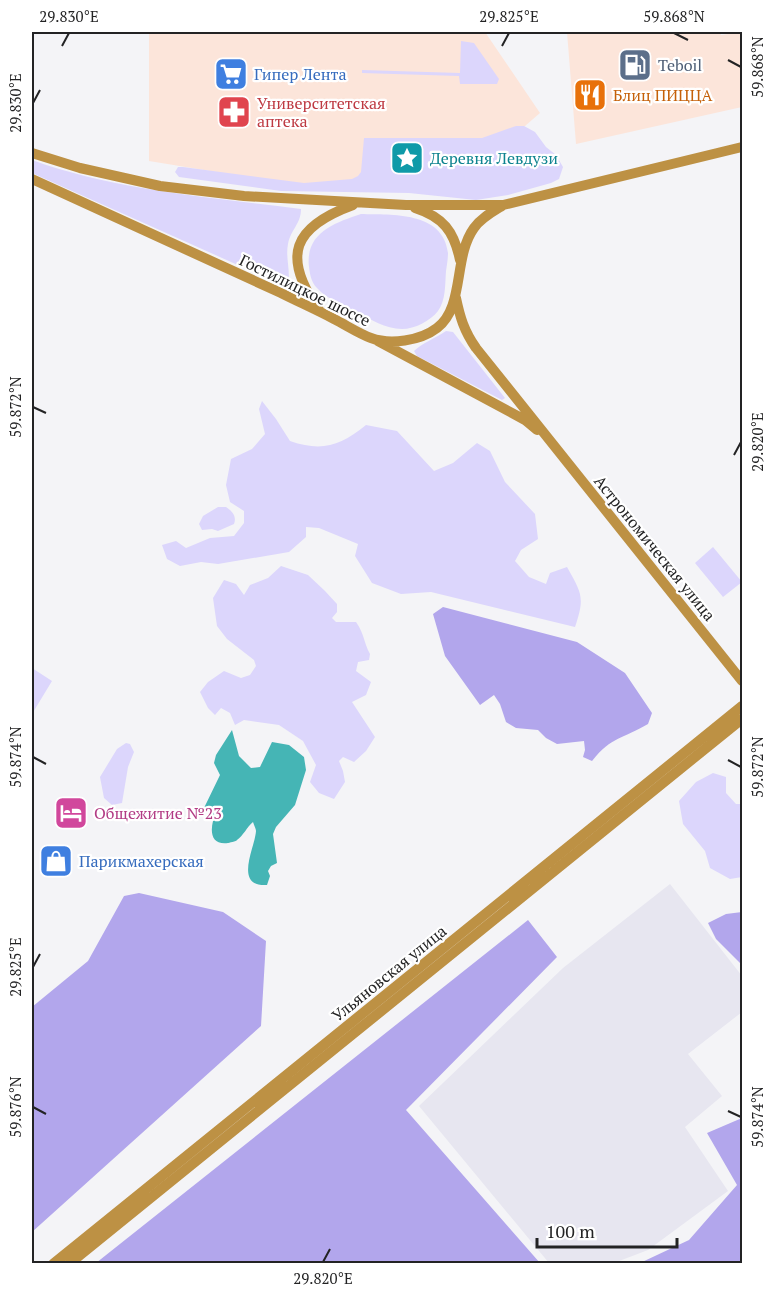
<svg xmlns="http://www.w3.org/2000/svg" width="774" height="1295" viewBox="0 0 774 1295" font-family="'PT Serif',serif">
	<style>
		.commercial { fill: #fce5da }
		.built { fill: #e7e6f0 }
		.green { fill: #dcd6fc }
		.forest { fill: #b2a6ec }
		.water { fill: #45b5b5 }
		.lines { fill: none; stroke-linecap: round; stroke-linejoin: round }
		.secondary { stroke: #bd9144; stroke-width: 10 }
		.ticks { fill: none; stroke: #232324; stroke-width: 2 }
		.labels { text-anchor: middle; stroke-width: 4.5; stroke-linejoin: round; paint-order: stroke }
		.service-label { font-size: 16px; fill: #4e5e75; stroke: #fff; text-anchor: start }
		.shop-label { font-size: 16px; fill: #366cbe; stroke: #fff; text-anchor: start }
		.food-label { font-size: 16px; fill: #c56008; stroke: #fff; text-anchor: start }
		.health-label { font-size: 16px; fill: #be3a42; stroke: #fff; text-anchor: start }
		.culture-label { font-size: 16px; fill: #0d838f; stroke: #fff; text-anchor: start }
		.street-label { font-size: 16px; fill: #232324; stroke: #fff }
		.hotel-label { font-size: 16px; fill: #b23c85; stroke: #fff; text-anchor: start }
		.neatline { fill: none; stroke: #232324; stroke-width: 2 }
		.ticks-label { font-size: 15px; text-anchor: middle; fill: #232324 }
	</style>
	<rect width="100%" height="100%" fill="#f4f4f7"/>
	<path class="commercial" d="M149 32H485L540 113 525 126 362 181 309 187 149 161Z
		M567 32H720L721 35 742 32V107L576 144Z"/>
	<path class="built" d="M670 884 742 976V1012L688 1054 722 1096 685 1127 728 1191 648 1250 614 1263H549L419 1106 563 968Z"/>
	<path class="green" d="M461 41 474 43 499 79 497 84H460L459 76 362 73V70L460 73Z
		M516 126H524L535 132 546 147 556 155 563 167 559 179 551 183 508 195 476 200 409 193 281 191 179 177 175 172 178 167H183L304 183 352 179 358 176 361 172 364 138H482Z
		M32 160C118 191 211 197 301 209 301 224 291 229 288 244 285 259 292 274 287 287L32 173Z
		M361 214C392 215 443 211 448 253 448 258 447 265 446 271 445 284 446 300 438 311 430 321 415 329 402 329 385 329 371 319 356 312 343 305 327 299 317 288 311 282 310 274 309 267 305 233 334 223 361 214Z
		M446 331 453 332 505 398 502 400 417 356 414 351C422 343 436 338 446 331Z
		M262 401 276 419 290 441C322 452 340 446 366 425L397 431 434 471 453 463 477 443 490 451 505 482 535 514 538 539 521 550 515 561 529 577 546 584 550 573 567 567C582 594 585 597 575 627L431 592 401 594 372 583 355 556 358 544 319 528 306 527V537L289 552 218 564 201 562 180 566 167 559 162 545 176 541 186 548 210 538 234 536 244 523V511L230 502 226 485 231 459 252 449 265 434 259 409Z
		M218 507H226C232 511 237 516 234 524L218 531 212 529 202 530 199 524 203 516Z
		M713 547 742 582 723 597 695 563Z
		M281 566 308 575 325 591 337 604V612L332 618 336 622H356C365 635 363 641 370 654L369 660 358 662 356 671 371 682 366 695 352 702 375 737 366 751 354 762 343 757 339 761 343 771 345 782 334 799 319 793 310 782 316 765 303 741 279 725 244 720 235 725 230 713 221 708 215 715 208 708 200 692 208 682 224 671 241 678 250 675 256 666 254 660 227 639 217 626 213 598 224 580 236 584 244 595 250 585 268 578Z
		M32 668 52 681 32 714Z
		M126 743 130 744 134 752 128 767 122 803 112 805 104 798 100 777 117 749Z
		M713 773 726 777V793L736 804H742V877L730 879 710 868 705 851 683 824 679 801 696 782Z"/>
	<path class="forest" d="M443 607 577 642 625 673 652 713 648 724C623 739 612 736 592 761L583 757 585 750 584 741 557 744 546 738 538 730 516 728 506 722 500 704 494 695 480 705 445 656 433 614Z
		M139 893 223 912 266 941 261 1026 32 1232V1007L88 961 124 896Z
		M742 912V965L716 939 708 923 726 914Z
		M528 920 557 957 406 1110 540 1263H96Z
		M742 1118V1263H640L689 1240 737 1185 707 1133Z"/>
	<path class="water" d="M232 730 239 756 251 768 260 767 272 742 289 745 304 757 306 770 295 805 276 827 273 834 277 863 271 866 268 871 270 876 267 885C233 887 255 848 256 831 256 829 254 825 253 822 247 827 243 836 237 840 237 841 228 843 228 843 212 845 210 833 213 821L204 808 220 775 214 763 216 755Z"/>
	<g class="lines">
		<path class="secondary" d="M32 153 80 168 160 186 244 196 406 205H503L742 147
			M32 179C115 217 198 255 281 293 299 302 317 310 334 319 346 325 358 333 371 338 390 345 420 341 437 328 465 307 453 257 474 228 481 218 492 212 502 206
			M415 208C443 217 454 231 460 260
			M456 298C460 317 464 331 476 348L742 681
			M319 310C281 256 293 227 353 205
			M378 341 525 420 537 430
			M53 1264 742 706
			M69 1264 742 719"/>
	</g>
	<path class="ticks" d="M674 33 688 40M62 46 69 33M502 46 509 33M728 60 741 67M33 103 40 90M33 407 46 413M734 455 741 442M33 757 46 764M728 760 741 767M33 967 40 954M33 1107 46 1114M728 1111 741 1117M323 1262 330 1249"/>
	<defs>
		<symbol id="fuel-square" viewBox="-11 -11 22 22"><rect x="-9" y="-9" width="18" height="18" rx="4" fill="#5c6f8a" stroke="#fff"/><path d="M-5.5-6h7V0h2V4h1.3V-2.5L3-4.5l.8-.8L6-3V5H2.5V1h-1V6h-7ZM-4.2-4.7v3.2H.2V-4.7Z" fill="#fff"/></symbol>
		<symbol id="supermarket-square" viewBox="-11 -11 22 22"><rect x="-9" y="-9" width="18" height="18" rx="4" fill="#3f7fe0" stroke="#fff"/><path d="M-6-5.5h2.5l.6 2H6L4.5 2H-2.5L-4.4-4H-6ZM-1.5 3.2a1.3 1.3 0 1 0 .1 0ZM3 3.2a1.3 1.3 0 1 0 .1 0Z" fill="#fff"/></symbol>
		<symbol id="restaurant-square" viewBox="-11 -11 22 22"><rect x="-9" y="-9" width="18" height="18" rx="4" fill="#e8710a" stroke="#fff"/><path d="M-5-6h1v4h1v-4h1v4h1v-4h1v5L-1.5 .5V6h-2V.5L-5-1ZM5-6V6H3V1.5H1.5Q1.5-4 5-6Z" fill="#fff"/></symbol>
		<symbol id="pharmacy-square" viewBox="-11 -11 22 22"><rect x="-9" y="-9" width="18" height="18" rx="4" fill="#e0444e" stroke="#fff"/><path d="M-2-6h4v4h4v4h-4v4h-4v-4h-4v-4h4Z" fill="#fff"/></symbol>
		<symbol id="sight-square" viewBox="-11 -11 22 22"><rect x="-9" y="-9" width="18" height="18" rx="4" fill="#0f9aa8" stroke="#fff"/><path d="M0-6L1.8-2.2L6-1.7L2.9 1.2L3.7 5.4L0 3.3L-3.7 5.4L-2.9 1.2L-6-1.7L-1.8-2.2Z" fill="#fff"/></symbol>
		<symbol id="hotel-square" viewBox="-11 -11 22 22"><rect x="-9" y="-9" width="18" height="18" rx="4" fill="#d1479c" stroke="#fff"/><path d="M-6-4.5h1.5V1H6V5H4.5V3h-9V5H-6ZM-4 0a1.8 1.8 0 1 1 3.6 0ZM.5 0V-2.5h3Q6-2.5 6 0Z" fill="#fff"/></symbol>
		<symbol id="shop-square" viewBox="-11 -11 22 22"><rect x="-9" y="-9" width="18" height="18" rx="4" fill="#3f7fe0" stroke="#fff"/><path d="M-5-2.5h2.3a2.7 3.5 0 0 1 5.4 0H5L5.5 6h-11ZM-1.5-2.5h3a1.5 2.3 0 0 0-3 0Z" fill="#fff"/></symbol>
	</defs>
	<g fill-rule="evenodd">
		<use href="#fuel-square" x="616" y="46" width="38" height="38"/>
		<use href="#supermarket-square" x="212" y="55" width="38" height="38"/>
		<use href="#restaurant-square" x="571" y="76" width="38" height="38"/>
		<use href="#pharmacy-square" x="215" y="93" width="38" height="38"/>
		<use href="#sight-square" x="388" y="139" width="38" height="38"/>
		<use href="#hotel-square" x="52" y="794" width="38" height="38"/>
		<use href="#shop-square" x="37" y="842" width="38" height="38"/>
	</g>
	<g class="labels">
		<g class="service-label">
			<text x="658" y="71">Teboil</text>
		</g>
		<g class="shop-label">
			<text x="254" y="80">Гипер Лента</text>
			<text x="79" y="867">Парикмахерская</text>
		</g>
		<g class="food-label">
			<text x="613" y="101">Блиц ПИЦЦА</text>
		</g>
		<g class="health-label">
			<text x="257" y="109">Университетская<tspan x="257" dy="18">аптека</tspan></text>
		</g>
		<g class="culture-label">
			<text x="430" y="164">Деревня Левдузи</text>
		</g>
		<g class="street-label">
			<text transform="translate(305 290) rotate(26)" y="6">Гостилицкое шоссе</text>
			<text transform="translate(655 548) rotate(51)" y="6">Астрономическая улица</text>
			<text transform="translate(389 973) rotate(-39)" y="6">Ульяновская улица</text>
		</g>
		<g class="hotel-label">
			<text x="94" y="819">Общежитие №23</text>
		</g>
	</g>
	<rect width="774" height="1295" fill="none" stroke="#ffffff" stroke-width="66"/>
	<path d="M537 1238v9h140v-9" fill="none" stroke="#232324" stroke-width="3"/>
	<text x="546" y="1238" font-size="18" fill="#232324" stroke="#ffffff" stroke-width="4.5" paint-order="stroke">100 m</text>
	<rect x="33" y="33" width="708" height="1229" class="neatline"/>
	<g class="ticks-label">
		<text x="69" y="22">29.830°E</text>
		<text x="509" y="22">29.825°E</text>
		<text x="674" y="22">59.868°N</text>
		<text transform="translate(758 67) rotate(-90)" y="5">59.868°N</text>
		<text transform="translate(16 103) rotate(-90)" y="5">29.830°E</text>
		<text transform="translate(16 407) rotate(-90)" y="5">59.872°N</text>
		<text transform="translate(758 442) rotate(-90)" y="5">29.820°E</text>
		<text transform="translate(16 757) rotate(-90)" y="5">59.874°N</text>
		<text transform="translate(758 767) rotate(-90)" y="5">59.872°N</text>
		<text transform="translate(16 967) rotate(-90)" y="5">29.825°E</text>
		<text transform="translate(16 1107) rotate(-90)" y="5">59.876°N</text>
		<text transform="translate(758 1117) rotate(-90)" y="5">59.874°N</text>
		<text x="323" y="1284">29.820°E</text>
	</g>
</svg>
